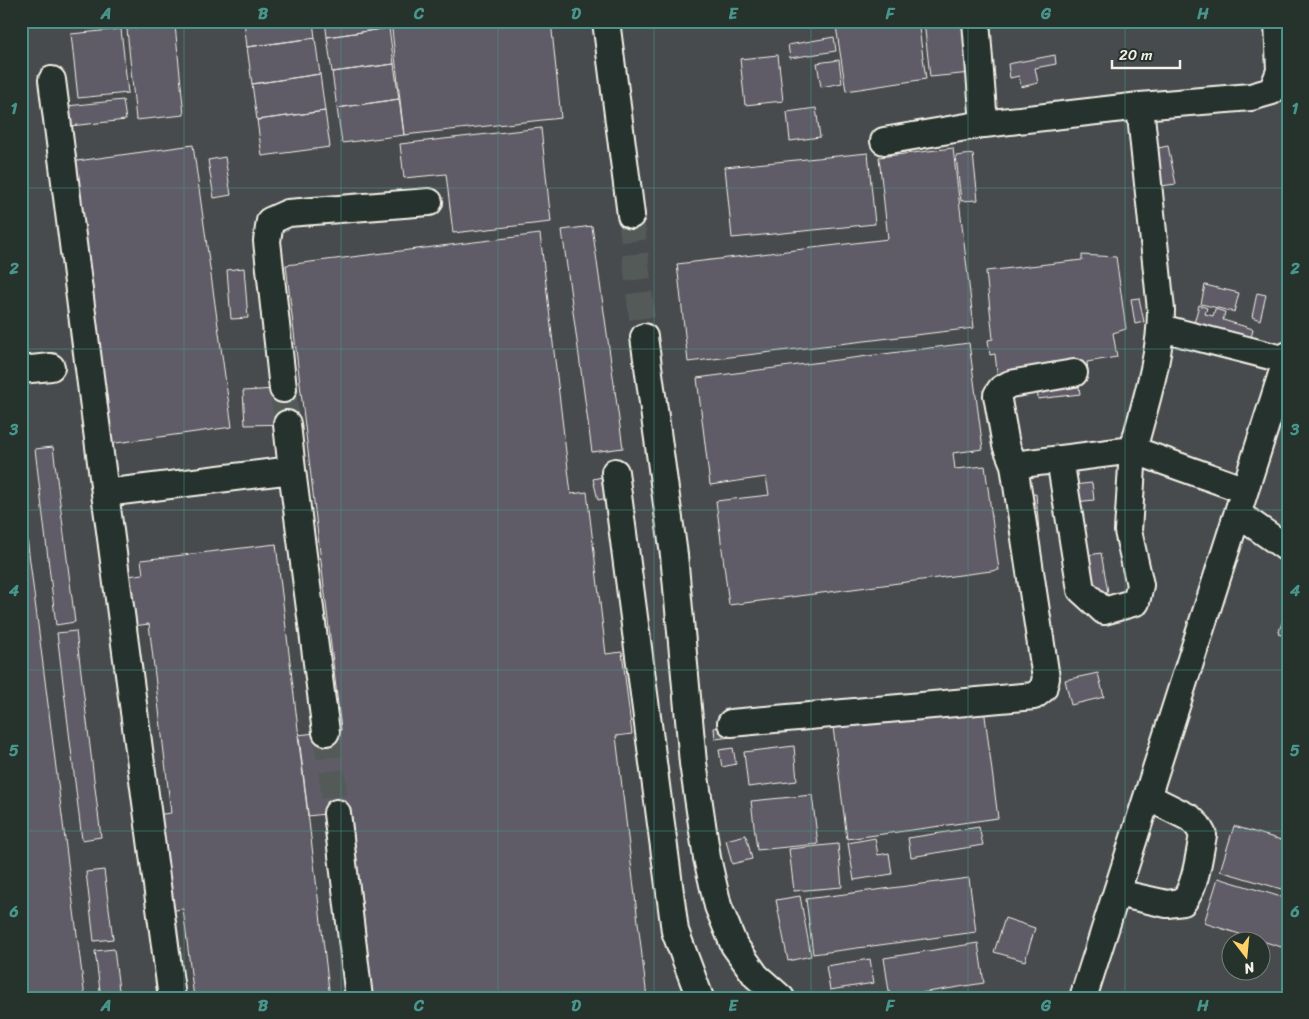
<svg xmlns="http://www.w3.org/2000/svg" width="1309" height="1019" viewBox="0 0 1309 1019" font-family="Sriracha,sans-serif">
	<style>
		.built { fill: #474b4d; fill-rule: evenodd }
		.building { fill: #5e5c67; stroke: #f4f1e8 }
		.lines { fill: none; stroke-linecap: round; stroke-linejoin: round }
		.minor-tunnel { stroke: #535a58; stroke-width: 26; stroke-dasharray: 26 13; stroke-linecap: butt }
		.minor-casing { stroke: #f4f1e8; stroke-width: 30 }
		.minor { stroke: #26332d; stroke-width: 26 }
		.grid { fill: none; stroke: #48958c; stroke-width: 1; stroke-opacity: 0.55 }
		.neatline { fill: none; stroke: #48958c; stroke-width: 2 }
		.grid-label { font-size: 16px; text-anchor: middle; font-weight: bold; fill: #48958c }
	</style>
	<rect width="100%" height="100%" fill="#373f3e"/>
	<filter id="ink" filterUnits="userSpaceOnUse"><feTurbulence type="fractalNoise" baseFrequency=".02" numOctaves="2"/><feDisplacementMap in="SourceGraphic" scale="10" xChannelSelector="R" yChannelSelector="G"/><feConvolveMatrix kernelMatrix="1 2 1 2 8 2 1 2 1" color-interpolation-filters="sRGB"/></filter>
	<g filter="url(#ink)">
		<path class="built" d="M21 21H1288V998H21ZM1232 942H1262V972H1232Z"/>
		<path class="building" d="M244 21H313L315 38 247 47Z
			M325 21H388L389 28 327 37Z
			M391 21H551L561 118 404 135Z
			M871 21H918L926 79 846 91 836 26Z
			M924 21H966L971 73 930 77Z
			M175 25 184 115 136 120 127 29Z
			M389 28 394 64 332 72 327 37Z
			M121 29 128 93 78 98 71 34Z
			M834 37 836 51 790 58 788 45Z
			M315 38 320 74 252 84 247 47Z
			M778 55 783 101 745 105 740 59Z
			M1055 55 1056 64 1035 68 1038 83 1021 87 1019 76 1010 78 1008 64Z
			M839 60 842 83 821 87 817 63Z
			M394 64 399 99 337 108 332 72Z
			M320 74 325 111 257 120 252 84Z
			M399 99 404 135 342 143 337 108Z
			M123 100 126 120 70 126 67 106Z
			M816 108 820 137 790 141 787 112Z
			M325 111 330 147 262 156 257 120Z
			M541 128 551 222 453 233 446 174 404 178 400 144Z
			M193 145 232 427 109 444 70 162Z
			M1168 146 1176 184 1161 186 1153 149Z
			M953 148 974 328 688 362 677 264 888 239 879 157Z
			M868 153 875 224 732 238 725 167Z
			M973 154 978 200 961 201 956 156Z
			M225 157 231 195 214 198 208 160Z
			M592 226 623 448 592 452 562 230Z
			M540 234 571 494 587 492 606 654 622 652 632 734 616 736 647 998H373L351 811 308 816 298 735 341 730 286 265Z
			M1082 255 1116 257 1126 329 1113 333 1117 357 1087 362 1088 371 998 379 995 354 990 355 988 340 993 339 986 271 1082 260Z
			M244 268 248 318 231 319 227 270Z
			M1205 285 1239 293 1234 312 1201 304Z
			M1257 293 1266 295 1260 320 1252 317Z
			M1139 298 1144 322 1135 324 1131 299Z
			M1199 305 1207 308 1205 314 1213 316 1215 309 1225 312 1223 320 1253 329 1251 339 1194 323Z
			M969 343 983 449 953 453 955 469 985 466 999 570 729 605 716 501 769 495 766 477 710 485 697 378Z
			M1078 380 1080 394 1038 399 1037 385Z
			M292 388 293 424 245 425 243 391Z
			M53 447 75 622 56 625 35 449Z
			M611 475 616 496 598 500 593 479Z
			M1092 483 1094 500 1075 502 1073 485Z
			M21 490 85 998H21Z
			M1036 494 1039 532 1030 533 1027 495Z
			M276 544 330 998H194L183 909 167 911 155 815 171 813 149 624 133 626 127 576 143 574 141 560Z
			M1101 553 1108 592 1091 595 1083 556Z
			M1288 606V637L1278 634Z
			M76 631 101 837 82 840 57 633Z
			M1098 673 1104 697 1071 705 1065 680Z
			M984 708 998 818 847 839 833 727Z
			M779 721 781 731 715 739 714 728Z
			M794 746 797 781 748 787 744 752Z
			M733 748 736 764 722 767 719 750Z
			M812 795 818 844 757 850 751 801Z
			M1234 826 1288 842V891L1220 871Z
			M979 827 983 845 911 857 908 838Z
			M746 835 752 859 732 864 726 840Z
			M875 838 878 855 889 853 892 874 854 880 848 843Z
			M838 844 842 887 794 891 789 849Z
			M104 870 113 939 94 941 86 872Z
			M969 878 976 932 813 954 806 899Z
			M1218 878 1288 899V949L1204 923Z
			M800 896 811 956 788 961 776 900Z
			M1005 918 1035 928 1025 961 994 952Z
			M978 943 984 983 890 998 884 958Z
			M114 949 120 998H101L95 951Z
			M870 959 874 983 830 990 826 966Z
			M983 994V998H960Z"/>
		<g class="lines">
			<path class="minor-tunnel" d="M631 215 644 337
				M283 389 287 424
				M326 732 337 813"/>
			<defs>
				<path id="minor" d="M606 21 631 215
					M976 21 984 124
					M52 80 105 493
					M884 141 984 124 1140 106 1251 97 1272 91 1280 71 1278 21
					M1161 328 1286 360
					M644 337 674 555 693 763 707 858 718 906 734 945 756 976 781 998
					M21 370 51 367
					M283 389 267 241 270 221 288 213 429 202
					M287 424 292 470 326 732
					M1060 459 1081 590 1104 611 1136 602 1140 585 1128 531 1133 450 1245 490
					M1014 465 1006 445 997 395 1001 389 1010 384 1074 373
					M615 472 675 931 700 998
					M1238 514 1288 549
					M731 723 1034 696 1043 689 1046 678 1014 465 1133 450C1145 404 1161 357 1161 310L1140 106
					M337 813 359 998
					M1117 893 1167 904 1183 902C1196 886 1199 856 1203 835L1198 826 1190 818 1148 797
					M172 998 105 493 292 470
					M1083 998 1288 355"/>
			</defs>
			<use href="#minor" class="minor-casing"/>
			<use href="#minor" class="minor"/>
		</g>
	</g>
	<path class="grid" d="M184 21V998M341 21V998M498 21V998M654 21V998M811 21V998M968 21V998M1125 21V998M21 188H1288M21 349H1288M21 510H1288M21 670H1288M21 831H1288"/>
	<rect width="1309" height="1019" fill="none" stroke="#26332d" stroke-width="55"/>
	<g transform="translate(1246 956) rotate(164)"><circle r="24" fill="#26332d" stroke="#787f78"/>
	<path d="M0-4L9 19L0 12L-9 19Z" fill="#ffd166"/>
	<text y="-8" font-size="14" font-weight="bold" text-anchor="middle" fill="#f4f1e8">N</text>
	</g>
	<path d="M1112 60v8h68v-8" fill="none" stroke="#f4f1e8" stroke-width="2.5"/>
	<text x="1119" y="60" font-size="15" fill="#f4f1e8" stroke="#26332d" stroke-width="4" paint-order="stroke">20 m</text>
	<rect x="28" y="28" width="1254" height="964" class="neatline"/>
	<g class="grid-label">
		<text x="106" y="19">A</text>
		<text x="263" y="19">B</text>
		<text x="419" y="19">C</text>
		<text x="576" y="19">D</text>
		<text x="733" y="19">E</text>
		<text x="890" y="19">F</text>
		<text x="1046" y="19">G</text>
		<text x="1203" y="19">H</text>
		<text x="14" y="114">1</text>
		<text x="1295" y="114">1</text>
		<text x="14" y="274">2</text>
		<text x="1295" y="274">2</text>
		<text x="14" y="435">3</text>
		<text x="1295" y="435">3</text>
		<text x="14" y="596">4</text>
		<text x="1295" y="596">4</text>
		<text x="14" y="756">5</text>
		<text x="1295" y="756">5</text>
		<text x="14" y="917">6</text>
		<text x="1295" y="917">6</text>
		<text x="106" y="1011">A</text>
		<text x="263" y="1011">B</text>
		<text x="419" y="1011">C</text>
		<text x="576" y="1011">D</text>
		<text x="733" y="1011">E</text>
		<text x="890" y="1011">F</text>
		<text x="1046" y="1011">G</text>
		<text x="1203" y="1011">H</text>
	</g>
</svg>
